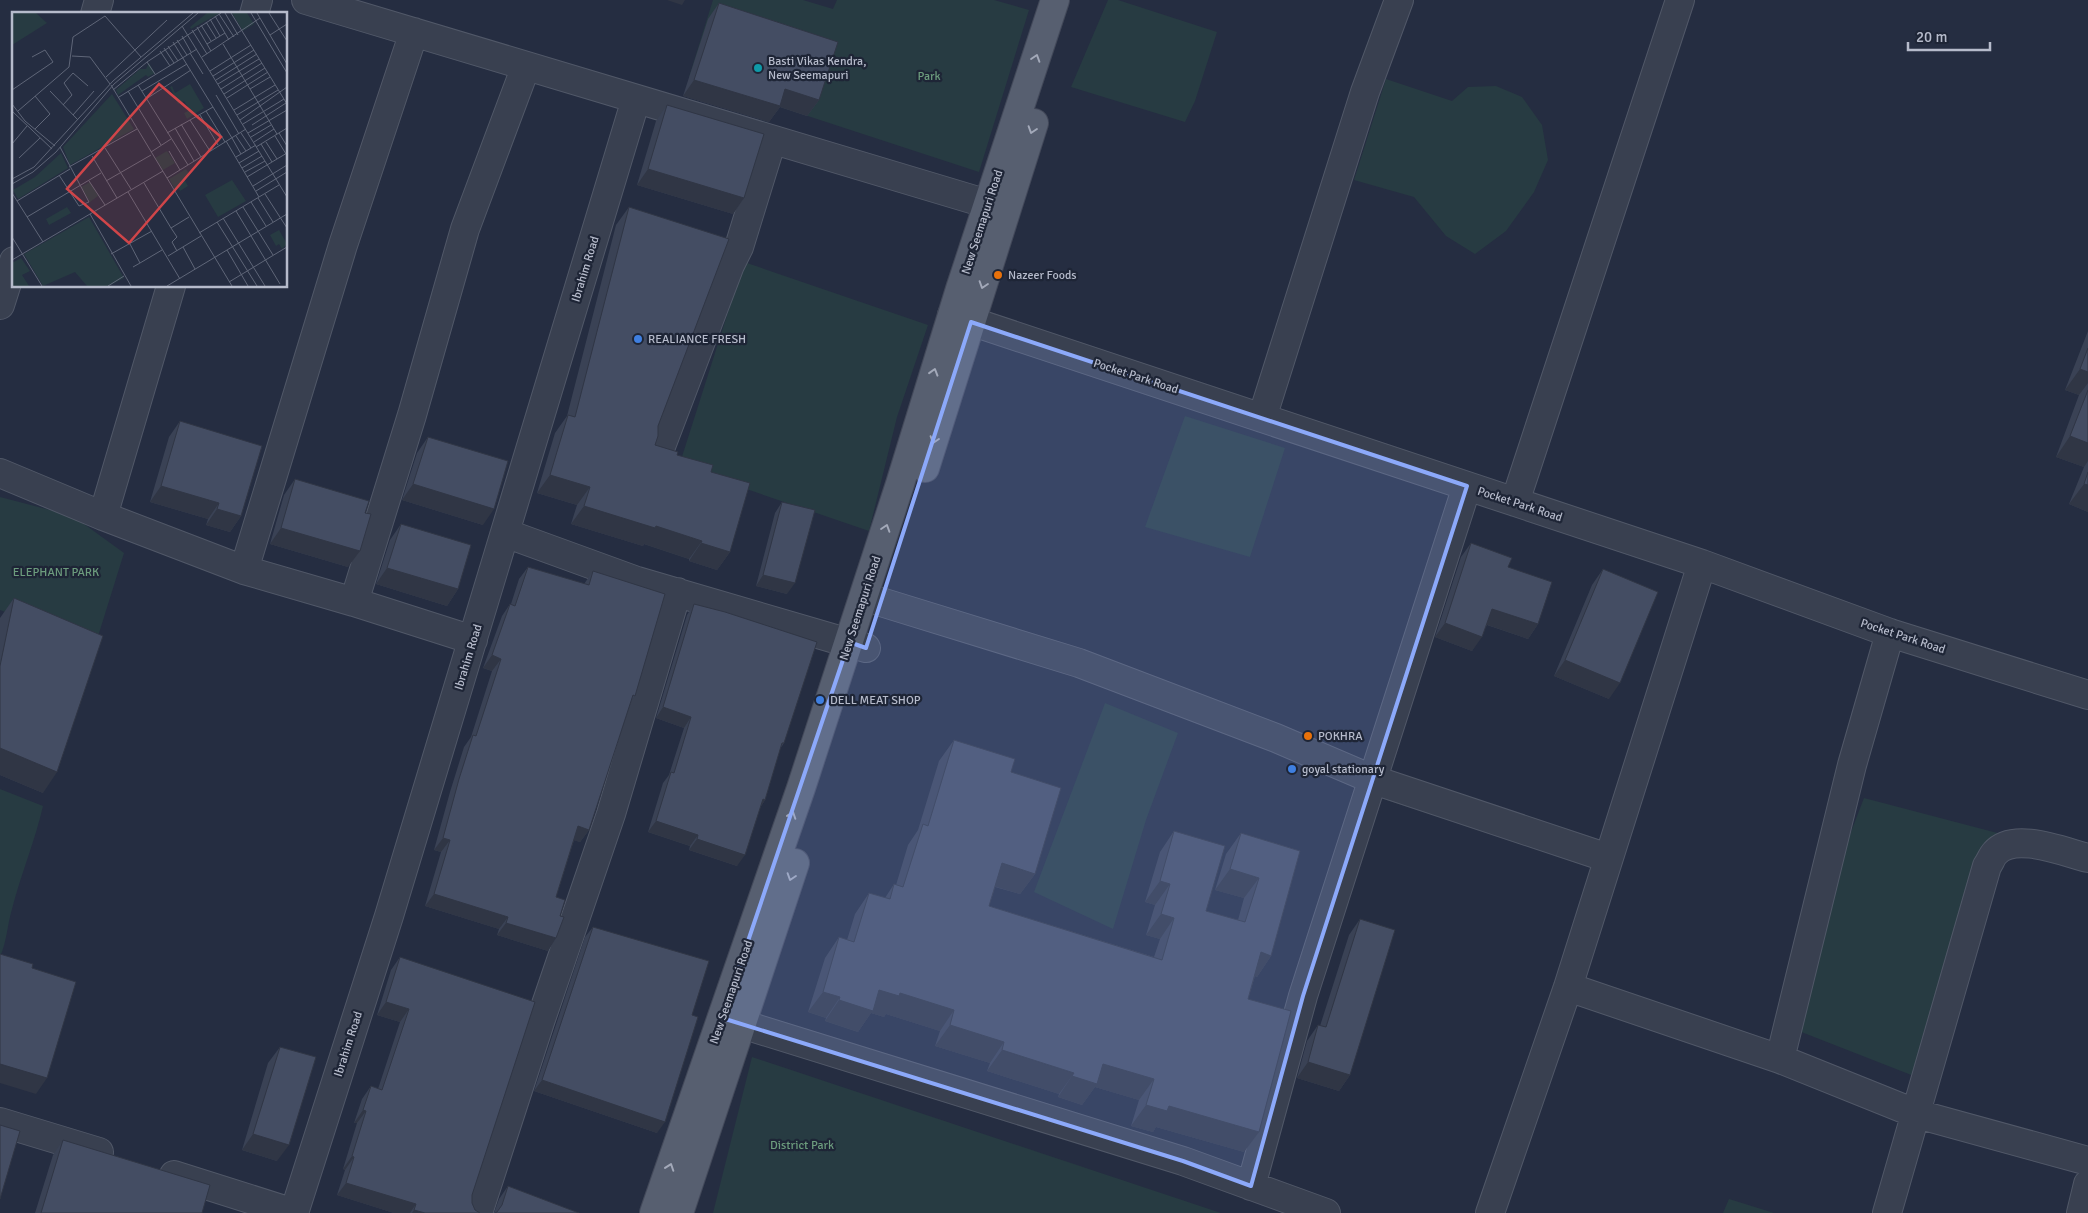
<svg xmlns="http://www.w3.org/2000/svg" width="2088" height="1213" viewBox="0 0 2088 1213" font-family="Signika,sans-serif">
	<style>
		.green { fill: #273b42 }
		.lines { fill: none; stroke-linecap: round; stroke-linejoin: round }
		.minor-casing { stroke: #515868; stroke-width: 30 }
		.major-casing { stroke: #43495a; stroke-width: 30 }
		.minor { stroke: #394050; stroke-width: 28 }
		.major { stroke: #575f70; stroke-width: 28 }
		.wall { fill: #3a4255 }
		.shaded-wall { fill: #303645 }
		.building { fill: #444d63; stroke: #303645 }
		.oneway { stroke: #a3a9b9 }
		.marked { fill: #8ca9fa; fill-opacity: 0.2; stroke: #8ca9fa; stroke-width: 4; stroke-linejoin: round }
		.culture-dot { fill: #0f9aa8; stroke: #1e2536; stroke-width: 2 }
		.food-dot { fill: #e8710a; stroke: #1e2536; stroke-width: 2 }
		.shop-dot { fill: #3f7fe0; stroke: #1e2536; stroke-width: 2 }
		.labels { text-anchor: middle; stroke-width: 4.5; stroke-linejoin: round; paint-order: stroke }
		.poi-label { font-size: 12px; fill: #b6bbcb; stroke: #1e2536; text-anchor: start }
		.park-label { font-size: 12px; fill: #6c9c7d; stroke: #1e2536 }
		.street-label { font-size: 12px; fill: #b6bbcb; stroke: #1e2536 }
		.inset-road { fill: none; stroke: #5f6678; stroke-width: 1 }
		.view { fill: #d04549; fill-opacity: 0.15; stroke: #d04549; stroke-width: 2.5 }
		.inset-edge { fill: none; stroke: #b6bbcb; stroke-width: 2.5 }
	</style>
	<rect width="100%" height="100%" fill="#252d41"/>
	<path class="green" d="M713 0H803L833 9 837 0H994L1029 10 979 172 689 77Z
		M1108 0H1118L1217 32 1195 101 1185 122 1071 87Z
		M1386 79 1452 101 1468 87 1496 86 1522 97 1542 125 1548 160 1534 192 1506 231 1475 254 1446 236 1414 197 1354 180Z
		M744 262 928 325 897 417 869 531 679 466Z
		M1185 416 1285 448 1250 557 1145 527Z
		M0 497 73 516 124 553 95 646 0 610Z
		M1105 703 1178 733 1146 820 1113 929 1034 892Z
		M0 789 43 806C35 841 21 874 12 909 7 926 7 941 0 957Z
		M1864 798 2005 835 1919 1078 1786 1026 1821 910Z
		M752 1057 1209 1209 1221 1213H713Z
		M1729 1199 1774 1213H1723Z"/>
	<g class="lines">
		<defs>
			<path id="minor" d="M306 0 988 204
				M95 14 99 0
				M254 14 258 0
				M0 305 14 261
				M952 315 1702 564 1890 633 2088 695
				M1262 418 1365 92 1399 0
				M660 449 730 265 739 247 772 140
				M0 473 103 516 244 570 354 602 473 640
				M1515 502 1680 0
				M103 516 171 286
				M505 533 637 581 866 648
				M244 570 343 245 414 32
				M354 602 412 415 465 229 526 66
				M881 602 1079 663 1276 738 1374 780 1608 858
				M1568 987 1780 1059 1917 1114 2088 1161
				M722 1018 1183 1161 1326 1213
				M1780 1059 1852 765 1890 633
				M0 1122 99 1152
				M174 1175 294 1213
				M1251 1186 1303 996 1467 486
				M294 1213 389 916 636 99
				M478 1213 540 1022 611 814 677 592
				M1490 1213 1568 987 1702 564
				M1887 1213 1987 866C1990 862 1992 856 1995 853 2014 831 2064 852 2088 858
				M2081 1213 2088 1184"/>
			<path id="major" d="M925 468 1034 123
				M654 1213 801 788 900 484 960 289 1055 0
				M679 1213 795 863"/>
		</defs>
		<use href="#minor" class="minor-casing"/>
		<use href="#major" class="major-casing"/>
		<use href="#minor" class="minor"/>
		<use href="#major" class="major"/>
	</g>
	<path class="wall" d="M719 3 819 100 807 116 780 107 769 122 683 96 708 19Z
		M667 105 744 198 733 214 637 185 656 121Z
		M629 207 658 426 655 445 711 472 730 552 717 570 689 561V559L644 544 643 546 571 524 577 505 537 493 555 433 567 416 616 225Z
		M2088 331V512L2069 504 2084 467 2056 457 2079 395 2065 390Z
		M180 421 241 516 230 532 206 525 208 519 150 502 169 437Z
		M428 437 483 525 402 500 417 453Z
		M295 479 348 567 270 544 284 495Z
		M782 502 787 594 756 586 775 513Z
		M401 524 458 589 447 606 376 584 390 540Z
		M1471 543 1508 567 1538 624 1528 639 1487 625 1472 651 1435 637 1461 557Z
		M528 567 584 584 593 571 635 696 630 702 589 830 580 842 574 840 556 897 560 916 556 938 548 951 497 935 499 929 425 906 441 852 434 850 450 792 464 747 471 737 492 671 483 668 502 616 510 604H511L519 579Z
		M1603 569 1609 699 1554 676 1592 585Z
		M14 598 43 793 0 775V618Z
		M694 604 784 743 780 749 765 800 760 808 737 866 689 850 690 846 648 832 663 783 669 775 684 728 656 718 687 615Z
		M954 740 1011 772 1035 874 1020 894 995 887 989 906 1154 957 1160 939 1146 935 1155 905 1145 902 1160 852 1174 831 1206 911 1238 920 1244 898 1215 890 1226 854 1241 833 1300 851 1271 956 1257 977 1255 976 1248 999 1244 1152 1156 1127 1153 1132 1131 1126 1139 1100 1095 1087 1082 1105 1058 1097 1059 1094 987 1071 990 1063 935 1046 940 1031 886 1014 884 1017 871 1013 858 1032 825 1021 826 1018 808 1012 825 958 839 937 847 940 855 914 869 893 885 898 894 884 896 885 908 845 918 830 939 761Z
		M1360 919 1350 1075 1339 1091 1297 1078 1307 1041 1318 1025 1320 1026 1349 935Z
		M593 927 692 1015 657 1133 534 1091 585 937Z
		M400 957 472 1195V1203L475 1210 480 1213H394L337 1195 345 1170 343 1169 357 1123H354L362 1099 371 1086 378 1089 400 1022 377 1015 391 970Z
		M280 1047 277 1161 242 1150 268 1063Z
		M63 1140 202 1213H35L53 1155Z
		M508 1186 579 1213H494L499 1199Z"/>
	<path class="shaded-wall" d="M667 0H685L682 5Z
		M694 80 785 89 819 100 807 116 780 107 769 122 683 96Z
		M648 169 744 198 733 214 637 185Z
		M2080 369 2088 372V383L2079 395 2065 390Z
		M2070 436 2088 443V461L2084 467 2056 457Z
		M550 475 590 487 577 505 537 493Z
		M413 484 494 509 483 525 402 500Z
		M2084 484 2088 485V512L2069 504Z
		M161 486 219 503 208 519 150 502Z
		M584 506 656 526 702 541 689 559 644 544 643 546 571 524Z
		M217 509 241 516 230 532 206 525Z
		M281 528 360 551 348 567 270 544Z
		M701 543 730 552 717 570 689 561Z
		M387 568 458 589 447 606 376 584Z
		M763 575 795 583 787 594 756 586Z
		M1492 609 1538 624 1528 639 1482 623Z
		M1445 623 1482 637 1472 651 1435 637Z
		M492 655 501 659 492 671 483 668Z
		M1565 660 1620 683 1609 699 1554 676Z
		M663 707 691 717 684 728 656 718Z
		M0 748 57 772 43 793 0 775Z
		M763 799 765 800 758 811Z
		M656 821 698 835 690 846 648 832Z
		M578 826 589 830 580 842 569 839Z
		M443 838 450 840 441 852 434 850Z
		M697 839 745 855 737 866 689 850Z
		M1002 863 1035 874 1020 894 987 884Z
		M1230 869 1259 878 1244 898 1215 890Z
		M1160 881 1170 884 1155 905 1145 902Z
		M434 894 508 917 499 929 425 906Z
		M1161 914 1174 918 1160 939 1146 935Z
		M506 923 556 938 548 951 497 935Z
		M1261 952 1271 956 1257 977 1247 973Z
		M879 990 900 993 954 1010 940 1031 886 1014 884 1017 871 1013 858 1032 825 1021 839 1000Z
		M823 992 840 997 826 1018 808 1012Z
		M386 1002 409 1009 400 1022 377 1015Z
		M950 1025 1004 1042 990 1063 935 1046Z
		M1002 1050 1074 1073 1059 1094 987 1071Z
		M1308 1062 1350 1075 1339 1091 1297 1078Z
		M0 1064 47 1078 36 1094 0 1083Z
		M1103 1064 1154 1079 1139 1100 1095 1087 1082 1105 1058 1097 1072 1076Z
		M542 1080 665 1122 657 1133 534 1091Z
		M1146 1105 1169 1106 1259 1132 1244 1152 1156 1127 1153 1132 1131 1126Z
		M363 1110 366 1111 357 1123H354Z
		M253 1134 289 1145 277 1161 242 1150Z
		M352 1156 354 1157 345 1170 343 1169Z
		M346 1183 416 1204 410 1213H394L337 1195Z
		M414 1210 425 1213H412Z"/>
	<path class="building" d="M719 3 838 42 819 100 785 89 780 106 694 80Z
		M667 105 764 134 744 198 648 169Z
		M629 207 729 239 658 426V436L655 445 678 452 677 455 713 465 711 472 750 483 730 552 701 543 702 541 656 526 655 528 584 506 590 487 550 475 568 415 575 417Z
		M2088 348V372L2080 369Z
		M2088 390V443L2070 436Z
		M180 421 262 446 241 516 217 509 219 503 161 486Z
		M428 437 508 461 494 509 413 484Z
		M2088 472V485L2084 484Z
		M295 479 369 501 365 513 371 514 360 551 281 528Z
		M782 502 815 510 795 583 763 575Z
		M401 524 471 545 458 589 387 568Z
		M1471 543 1512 558 1508 567 1552 582 1538 624 1492 609 1482 637 1445 623Z
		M528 567 589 585 593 571 665 594 635 696 633 695 589 830 578 826 556 897 565 900 560 916 564 917 556 938 506 923 508 917 434 894 450 840 443 838 459 779 473 735 476 736 501 659 492 655 510 604 515 606Z
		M1603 569 1658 592 1620 683 1565 660Z
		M14 598 103 636 57 772 0 748V666Z
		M694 604 725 612 817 642 784 743H782L765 800 763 799 745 855 697 839 698 835 656 821 671 772 674 773 691 717 663 707Z
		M954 740 1015 759 1011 772 1061 788 1035 874 1002 863 989 906 1162 960 1174 918 1161 914 1170 884 1160 881 1174 831 1225 846 1206 911 1245 922 1259 878 1230 869 1241 833 1300 851 1271 956 1261 952 1248 999 1291 1011 1259 1132 1169 1106 1167 1111 1146 1105 1154 1079 1103 1064 1097 1084 1072 1076 1074 1073 1002 1050 1004 1042 950 1025 954 1010 900 993 899 996 879 990 873 1011 839 1000 840 997 823 992 839 937 854 942 869 893 890 899 894 884 903 887 923 824 928 826Z
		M1360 919 1395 930 1350 1075 1308 1062 1318 1025 1326 1027Z
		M593 927 709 961 692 1015 698 1017 665 1122 542 1080Z
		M0 954 33 964 32 968 76 982 47 1078 0 1064Z
		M400 957 535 1002 472 1195V1203L475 1210 480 1213H425L414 1210 416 1204 346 1183 354 1157 352 1156 366 1111 363 1110 371 1086 382 1090 409 1009 386 1002Z
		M280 1047 316 1057 289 1145 253 1134Z
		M0 1125 20 1131 0 1199Z
		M63 1140 210 1185 202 1213H41Z
		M508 1186 579 1213H495L497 1212 502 1205Z"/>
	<defs><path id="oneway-chevron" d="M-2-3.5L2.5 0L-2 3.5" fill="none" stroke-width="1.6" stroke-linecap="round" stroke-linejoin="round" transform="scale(1.25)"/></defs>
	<g class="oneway">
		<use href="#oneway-chevron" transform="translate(1036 58) rotate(-72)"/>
		<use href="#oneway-chevron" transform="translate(1032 130) rotate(108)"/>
		<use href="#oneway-chevron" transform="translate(983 285) rotate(108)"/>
		<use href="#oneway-chevron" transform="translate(934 372) rotate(-73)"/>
		<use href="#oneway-chevron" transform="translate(934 440) rotate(108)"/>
		<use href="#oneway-chevron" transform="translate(886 528) rotate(-72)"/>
		<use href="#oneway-chevron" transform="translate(792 815) rotate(-71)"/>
		<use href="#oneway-chevron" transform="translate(791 877) rotate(108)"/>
		<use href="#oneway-chevron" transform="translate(670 1167) rotate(-71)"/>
	</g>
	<path class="marked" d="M971 322 1467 486 1303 996 1251 1186 1183 1161 722 1018 849 642 866 648Z"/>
	<circle class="culture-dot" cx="758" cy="68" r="5"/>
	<g class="food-dot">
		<circle cx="998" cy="275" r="5"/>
		<circle cx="1308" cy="736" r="5"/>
	</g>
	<g class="shop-dot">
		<circle cx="638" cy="339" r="5"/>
		<circle cx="820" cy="700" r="5"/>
		<circle cx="1292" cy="769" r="5"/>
	</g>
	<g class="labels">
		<g class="poi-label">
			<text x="768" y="65">Basti Vikas Kendra,<tspan x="768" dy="14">New Seemapuri</tspan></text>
			<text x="1008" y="279">Nazeer Foods</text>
			<text x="648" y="343">REALIANCE FRESH</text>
			<text x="830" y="704">DELL MEAT SHOP</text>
			<text x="1318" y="740">POKHRA</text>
			<text x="1302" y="773">goyal stationary</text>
		</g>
		<g class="park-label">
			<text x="929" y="80">Park</text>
			<text x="56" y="576">ELEPHANT PARK</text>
			<text x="802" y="1149">District Park</text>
		</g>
		<g class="street-label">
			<text transform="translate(982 222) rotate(-72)" y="4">New Seemapuri Road</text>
			<text transform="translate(585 269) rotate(-73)" y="4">Ibrahim Road</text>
			<text transform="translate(1136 376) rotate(18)" y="4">Pocket Park Road</text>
			<text transform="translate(1520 504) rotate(18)" y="4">Pocket Park Road</text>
			<text transform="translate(860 608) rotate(-72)" y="4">New Seemapuri Road</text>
			<text transform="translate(1903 636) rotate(18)" y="4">Pocket Park Road</text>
			<text transform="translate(468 657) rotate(-73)" y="4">Ibrahim Road</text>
			<text transform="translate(731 992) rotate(-71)" y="4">New Seemapuri Road</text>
			<text transform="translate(348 1044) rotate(-72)" y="4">Ibrahim Road</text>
		</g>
	</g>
	<g transform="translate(12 12)">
		<rect width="275" height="275" fill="#252d41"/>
		<path d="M0 1H24L35 11 0 33ZM195 1H208L179 17 178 15ZM220 1H235L242 12 231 19ZM137 51 143 61 136 65 134 63 106 83 104 78 128 57H134ZM178 72 192 96 175 107 172 101 178 98 172 89 166 92 158 75 160 74 163 81ZM100 82 122 117 58 153 51 135ZM155 139 163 151 151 158 143 146ZM49 141 56 156 6 187 1 178 23 165ZM174 157 178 163 172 167 176 174 168 179 166 175 163 177 157 167ZM220 168 234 189 206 205 193 183ZM78 170 86 184 78 190 69 175ZM55 195 59 201 37 213 34 207ZM77 205 112 266 97 274H75L63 260 31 274 12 242ZM267 218 275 232 270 237 267 232 264 234 258 223ZM9 246 18 259 10 263 17 274H0V251Z" fill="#273b42"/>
		<path class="inset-road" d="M213 1 226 23M219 1 275 92M239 1 275 61M245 1 275 52M257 1 275 29M207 2 222 25M203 4 217 28M198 7 208 24M194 10 204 26M189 13 199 29M170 14 275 185M185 15 199 39M180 18 195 42M258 23 275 12M170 24 179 40M165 28 175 43M161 30 220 126M195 32 213 21M211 32 265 122M156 34 166 49M152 36 162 51M148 39 158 54M178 41 191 62M60 44 78 45 98 72M190 45 248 6M198 59 239 33M143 62 135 50 209 1M201 64 242 38M94 65 155 8M204 68 245 42M206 72 247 47M99 73 220 274M126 73 176 153M209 77 250 51M238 77 258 65M0 78 41 50 33 38 20 45M101 78 135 50M38 79 66 108M116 79 149 133M130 79 175 52M212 82 253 56M204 83 227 122M107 85 185 37M215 86 256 60M134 87 179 58M0 92 13 109 43 134M51 93 60 83 52 71 61 61 76 74M222 98 263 73M0 99 40 137M6 99 57 55 61 25 93 4 129 45M194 99 213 130M61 103 82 79M188 103 206 133M225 103 266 78M178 108 198 139M228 108 275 75M169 112 189 145M231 112 272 87M240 113 274 91M163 116 182 149M23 117 38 102 23 84M155 121 201 95M229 121 239 136M236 121 275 98M267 121 275 134M224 124 234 139M263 124 274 142M239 125 259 113M220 126 229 142M214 129 247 185M242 130 262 117M254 130 265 147M0 132 15 114M249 132 260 150M244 135 275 116M93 136 119 177M157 139 168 158M139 140 159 127M80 144 105 186M224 145 244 133M7 146 28 126M227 151 247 139M57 155 125 117M230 156 250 144M233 160 253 149M47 163 67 194 77 190 48 135M235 165 275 141M155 166 234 117M0 167 22 155 101 69 181 1M77 169 93 193M94 169 139 143M132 171 159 216M0 172 21 160 44 140 102 72 186 1M241 174 275 153M244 179 275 160M116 180 168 267M0 181 31 230M253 182 275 216M246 186 261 210M5 189 58 157M239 190 254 214M231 195 261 243M224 199 268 272M78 202 119 274M15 205 89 161M211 206 253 274M205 210 245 274M187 221 267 173M0 225 30 274M118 232 128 251 121 255M171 235 183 257M215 238 236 274M165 239 160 230 165 225 159 216 177 205M99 242 140 219M156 244 189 224M0 248 151 159M128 251 150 238M217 270 275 235M96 274 112 264M155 274 275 202"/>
		<path class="view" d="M147 72 209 125 117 231 55 177Z"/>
		<rect width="275" height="275" class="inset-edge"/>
	</g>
	<path d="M1908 42v8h82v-8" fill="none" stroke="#b6bbcb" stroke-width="2.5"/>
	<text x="1916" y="42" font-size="15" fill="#b6bbcb" stroke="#1e2536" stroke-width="4" paint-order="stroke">20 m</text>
</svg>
